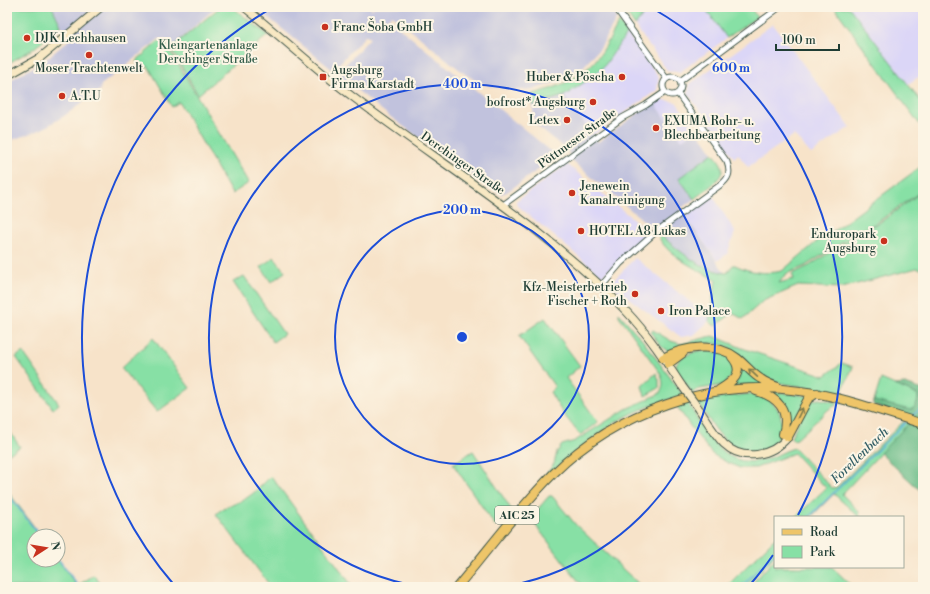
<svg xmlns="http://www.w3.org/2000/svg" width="930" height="594" viewBox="0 0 930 594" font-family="'Libre Bodoni',serif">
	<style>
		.built { fill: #dbd6f7 }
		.industrial { fill: #c1c2dd }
		.green { fill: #87e0a5; stroke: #538e6c }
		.forest { fill: #6dbe8a; stroke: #467e5f }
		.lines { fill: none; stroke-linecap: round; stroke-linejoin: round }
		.stream { stroke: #60abd9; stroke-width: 1.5 }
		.minor-casing { stroke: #3f564a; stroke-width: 7 }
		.secondary-casing { stroke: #3f564a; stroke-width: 9 }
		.primary-casing { stroke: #3f564a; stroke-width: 10 }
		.minor { stroke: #fff; stroke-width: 5 }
		.secondary { stroke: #f8e8c3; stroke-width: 7 }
		.primary { stroke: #eec569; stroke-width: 8 }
		.secondary-bridge-casing { stroke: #3f564a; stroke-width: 9; stroke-linecap: butt }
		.secondary-bridge { stroke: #f8e8c3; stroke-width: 7 }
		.oneway { stroke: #7c7a4c }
		.ring { fill: none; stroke: #1d4ed8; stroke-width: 2 }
		.poi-dot { fill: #c8321e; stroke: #fcf5e5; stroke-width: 1.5 }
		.labels { text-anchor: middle; stroke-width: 4; stroke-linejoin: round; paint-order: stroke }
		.shield { fill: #fcf5e5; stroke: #617469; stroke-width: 1 }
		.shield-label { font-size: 11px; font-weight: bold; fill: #1f3d34 }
		.poi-label { font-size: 12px; fill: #1f3d34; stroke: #fcf5e5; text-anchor: start }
		.park-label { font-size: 12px; fill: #345e4b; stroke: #fcf5e5 }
		.street-label { font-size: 12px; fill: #1f3d34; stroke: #fcf5e5 }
		.water-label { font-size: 13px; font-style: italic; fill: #325e66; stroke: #fcf5e5 }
		.centre { fill: #1d4ed8; stroke: #fcf5e5; stroke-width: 2 }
		.ring-label { font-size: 12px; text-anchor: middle; font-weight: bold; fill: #1d4ed8; stroke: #fcf5e5; stroke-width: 4; stroke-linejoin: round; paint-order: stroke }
	</style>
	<rect width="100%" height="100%" fill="#fcf5e5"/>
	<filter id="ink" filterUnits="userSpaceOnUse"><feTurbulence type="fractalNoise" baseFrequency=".025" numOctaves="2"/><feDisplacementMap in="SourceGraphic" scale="8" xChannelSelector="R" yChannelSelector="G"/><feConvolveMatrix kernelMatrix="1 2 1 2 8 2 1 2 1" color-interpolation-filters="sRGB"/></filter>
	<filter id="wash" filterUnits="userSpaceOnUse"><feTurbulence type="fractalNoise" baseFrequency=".012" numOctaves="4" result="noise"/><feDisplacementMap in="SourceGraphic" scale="16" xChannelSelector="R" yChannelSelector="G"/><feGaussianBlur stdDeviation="0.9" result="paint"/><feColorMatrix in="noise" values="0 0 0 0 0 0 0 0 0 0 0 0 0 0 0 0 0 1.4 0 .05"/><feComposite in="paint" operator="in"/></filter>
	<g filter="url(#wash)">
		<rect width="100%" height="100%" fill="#f7e3c9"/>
		<path class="built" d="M652 7H704L727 38 680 72 667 70 635 26 646 11Z
			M849 7H923V74L908 84Z
			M773 24 850 127 811 154 794 135 748 167 738 154 734 158 688 94 690 84Z
			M627 33 659 77 657 90 592 136 564 96 592 77 605 65Z
			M661 98 664 100 676 102 697 130 682 141 654 102Z
			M567 164 651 234 602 276 517 205 516 201Z
			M713 196 735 232 727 254 717 261 684 215Z
			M635 258 709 317V321L694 335 681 337 610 284Z"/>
		<path class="industrial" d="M52 7H216L171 48 164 39H159L101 85 100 90 64 116 42 129 7 142V82L44 61 69 40Z
			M259 7H369L372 9 374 7H608L617 18 600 48 584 66 575 72 557 82 538 88 525 90H510L489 86 475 80 465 74 392 15 387 18 557 156 507 192 501 194 425 142 388 115 337 74 370 38 368 36 366 35 333 70 260 11Z
			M564 96 598 142 654 102 682 140 697 130 713 153 679 178 694 199 680 209 725 273 702 267 686 256 572 161 567 150 534 124 533 105Z"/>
		<path class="green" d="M7 7H52L61 26 33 49 7 64Z
			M220 7H232L268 35 198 95 171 48Z
			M631 7H648L645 9 646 11 635 26 626 13Z
			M704 7H750L757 17 727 38Z
			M834 7H849L923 104V129Z
			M619 22 627 33 605 65 592 77 564 96 533 105 532 94C559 88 586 76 602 52 608 42 614 32 619 22Z
			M162 41 165 43 168 47 248 182 247 184 232 194 179 102 172 107 148 66 142 70 136 61 158 42Z
			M713 153C716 157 721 162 722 167 725 179 702 192 694 199L679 178Z
			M923 165V190L876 223 865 228 805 266 786 274 779 283 794 279 792 274 809 266 855 236 882 221 923 191V270L917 268 842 288 798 286 763 301 743 319 734 314 730 315 715 326 709 321 716 280C700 271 660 252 658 233 679 250 697 268 725 273H727L733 265H735C750 272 765 275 782 271L826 234 835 230Z
			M274 257 285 272 271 282 261 267Z
			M244 276 284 334 273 342 233 282Z
			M619 313 644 342 683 395C655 404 627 413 604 430 584 444 566 460 548 475L546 474 554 464 557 452 562 445 575 441 626 409 659 394C665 387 663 380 660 373L622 320 619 316Z
			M545 318 580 366 566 378 598 422 580 435 562 412 550 392 555 387 519 336Z
			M653 330 671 341 681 344 712 336 716 337 742 348 825 376 842 363 853 367 840 395 811 388 768 381 731 351 732 349C711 338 691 345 670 351 661 350 656 339 651 333Z
			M153 338 190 388 157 412 121 368Z
			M697 351C706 351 725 350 731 360 733 363 734 369 735 372L724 385 699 389 692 393 677 370 676 364 682 357Z
			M23 352 59 404 53 409 16 357Z
			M738 362 766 385 732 386 739 379Z
			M656 373 659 380V388L645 396 642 386Z
			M881 379 918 395C918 403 917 406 910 411L874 401Z
			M771 392 810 396 789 431 781 401 776 396 770 393Z
			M749 394C799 398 786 459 746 451 738 449 732 447 727 442 715 431 705 413 696 400Z
			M820 399 840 403 829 409 797 439 793 440 791 437 807 405 813 400Z
			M687 402C705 430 722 470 763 460 774 458 783 451 794 448L832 488 837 487 903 422 909 423 842 494 859 512 860 517H859L834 494 811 517H796L826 488 794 453 756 468H740L728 463 712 454 691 427 676 405Z
			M7 427 20 447 7 455Z
			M473 451 511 509 496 527 453 464Z
			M271 476 353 587H271L216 514C224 506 235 505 245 499 255 493 263 484 271 476Z
			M7 490 41 536H34V560H58V559L77 586 94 575 103 587H7V536L10 539 7 535Z
			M549 496H552L576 525 642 587H583L530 518Z
			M775 538V555L745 587H723L730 583Z
			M775 559V567H832L853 587H749Z"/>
		<path class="forest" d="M905 384 923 390V420L873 405 874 401 910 410C917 406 918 403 918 395L895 385Z
			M909 423 923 428V493L880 453Z"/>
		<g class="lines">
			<path class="stream" d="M910 418 923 406
				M7 493 40 536
				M809 517 906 422
				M58 559 79 587
				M741 587 775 552"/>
		</g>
	</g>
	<g filter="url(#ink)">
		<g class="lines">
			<defs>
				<path id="minor" d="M615 7 666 78
					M663 86a9 9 0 1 1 18 0a9 9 0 1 1-18 0Z
					M680 81 780 7
					M503 205 622 118 646 105 665 92
					M601 286 620 264 657 231 719 186C729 179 731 173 727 162L678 94"/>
				<path id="secondary" d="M244 7C281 36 315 69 353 97 445 167 546 227 626 311 648 334 665 360 682 386
					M7 76 41 57 101 7
					M699 409C707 421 714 434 724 444 743 462 772 456 788 437"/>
				<path id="primary" d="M663 358C685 346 717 342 737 358 746 365 752 374 761 379 766 383 772 385 778 387
					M668 364 683 353
					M719 390C732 382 746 373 732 357
					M756 391C778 397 790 410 783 434
					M788 437 808 399 817 393
					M457 587C489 549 518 509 553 474 616 411 712 378 800 391 842 396 883 412 923 424"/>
			</defs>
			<use href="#minor" class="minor-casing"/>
			<use href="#secondary" class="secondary-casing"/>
			<use href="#primary" class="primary-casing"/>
			<use href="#minor" class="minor"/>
			<use href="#secondary" class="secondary"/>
			<use href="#primary" class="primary"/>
			<defs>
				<path id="secondary-bridge" d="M682 386 699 409"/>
			</defs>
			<use href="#secondary-bridge" class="secondary-bridge-casing"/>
			<use href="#secondary-bridge" class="secondary-bridge"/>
		</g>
		<defs><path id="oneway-shaft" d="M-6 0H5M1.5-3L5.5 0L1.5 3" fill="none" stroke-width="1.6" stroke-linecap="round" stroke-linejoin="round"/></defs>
		<g class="oneway">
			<use href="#oneway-shaft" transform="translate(753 373) rotate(-137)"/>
			<use href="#oneway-shaft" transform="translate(800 413) rotate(-64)"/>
		</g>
	</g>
	<g class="ring">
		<circle cx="462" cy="337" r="127"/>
		<path d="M422 587A253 253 0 1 1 502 587"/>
		<path d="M773 555A380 380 0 0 1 749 586M175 586A380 380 0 0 1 272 8M652 8A380 380 0 0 1 798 515"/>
	</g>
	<g class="poi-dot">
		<circle cx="325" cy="27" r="4"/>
		<circle cx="27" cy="38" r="4"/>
		<circle cx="89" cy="55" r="4"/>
		<rect x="319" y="73" width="8" height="8" rx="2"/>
		<circle cx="622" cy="77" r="4"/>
		<circle cx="62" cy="96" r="4"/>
		<circle cx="593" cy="102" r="4"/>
		<circle cx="567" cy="120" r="4"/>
		<circle cx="656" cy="128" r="4"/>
		<circle cx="572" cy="193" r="4"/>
		<circle cx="581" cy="231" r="4"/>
		<circle cx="884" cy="241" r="4"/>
		<circle cx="635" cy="294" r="4"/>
		<circle cx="661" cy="311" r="4"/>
	</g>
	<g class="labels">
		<rect class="shield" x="495" y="506" width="44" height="18" rx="3"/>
		<g class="shield-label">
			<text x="517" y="519">AIC 25</text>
		</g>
		<g class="poi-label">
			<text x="333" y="31">Franc Šoba GmbH</text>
			<text x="35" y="42">DJK Lechhausen</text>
			<text x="89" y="72" text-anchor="middle">Moser Trachtenwelt</text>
			<text x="331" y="74">Augsburg<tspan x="331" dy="14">Firma Karstadt</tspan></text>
			<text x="614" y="81" text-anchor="end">Huber &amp; Pöscha</text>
			<text x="70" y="100">A.T.U</text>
			<text x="585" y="106" text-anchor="end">bofrost* Augsburg</text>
			<text x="559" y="124" text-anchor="end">Letex</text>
			<text x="664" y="125">EXUMA Rohr- u.<tspan x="664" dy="14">Blechbearbeitung</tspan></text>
			<text x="580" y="190">Jenewein<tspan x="580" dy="14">Kanalreinigung</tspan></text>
			<text x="589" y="235">HOTEL A8 Lukas</text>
			<text x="876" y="238" text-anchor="end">Enduropark<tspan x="876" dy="14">Augsburg</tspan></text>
			<text x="627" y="291" text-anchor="end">Kfz-Meisterbetrieb<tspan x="627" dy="14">Fischer + Roth</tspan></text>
			<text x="669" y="315">Iron Palace</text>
		</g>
		<g class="park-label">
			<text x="208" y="49">Kleingartenanlage<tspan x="208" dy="14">Derchinger Straße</tspan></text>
		</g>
		<g class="street-label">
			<text transform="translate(577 138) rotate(-36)" y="4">Pöttmeser Straße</text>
			<text transform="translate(463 163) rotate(35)" y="4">Derchinger Straße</text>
		</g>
		<g class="water-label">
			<text transform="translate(859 455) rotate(-44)" y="5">Forellenbach</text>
		</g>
	</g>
	<circle cx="462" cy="337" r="6" class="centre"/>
	<g class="ring-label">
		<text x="731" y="72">600 m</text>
		<text x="462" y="88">400 m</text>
		<text x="462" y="214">200 m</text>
	</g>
	<rect width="930" height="594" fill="none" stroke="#fcf5e5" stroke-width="24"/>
	<rect x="774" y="516" width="130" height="52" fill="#fcf5e5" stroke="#a4ab9e"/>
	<rect x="782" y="529" width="20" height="6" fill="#eec569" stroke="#a4ab9e"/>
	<text x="810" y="536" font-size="12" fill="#1f3d34">Road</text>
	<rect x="782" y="546" width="20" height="12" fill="#87e0a5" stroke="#a4ab9e"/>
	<text x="810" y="556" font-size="12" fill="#1f3d34">Park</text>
	<g transform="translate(46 548) rotate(78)"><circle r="19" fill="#fcf5e5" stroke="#a4ab9e"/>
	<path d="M0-3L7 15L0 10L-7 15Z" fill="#c8321e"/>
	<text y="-6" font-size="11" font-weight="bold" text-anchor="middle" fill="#1f3d34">N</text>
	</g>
	<path d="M776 44v6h63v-6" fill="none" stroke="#1f3d34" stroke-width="2"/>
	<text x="782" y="44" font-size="12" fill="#1f3d34" stroke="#fcf5e5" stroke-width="3" paint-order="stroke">100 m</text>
</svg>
